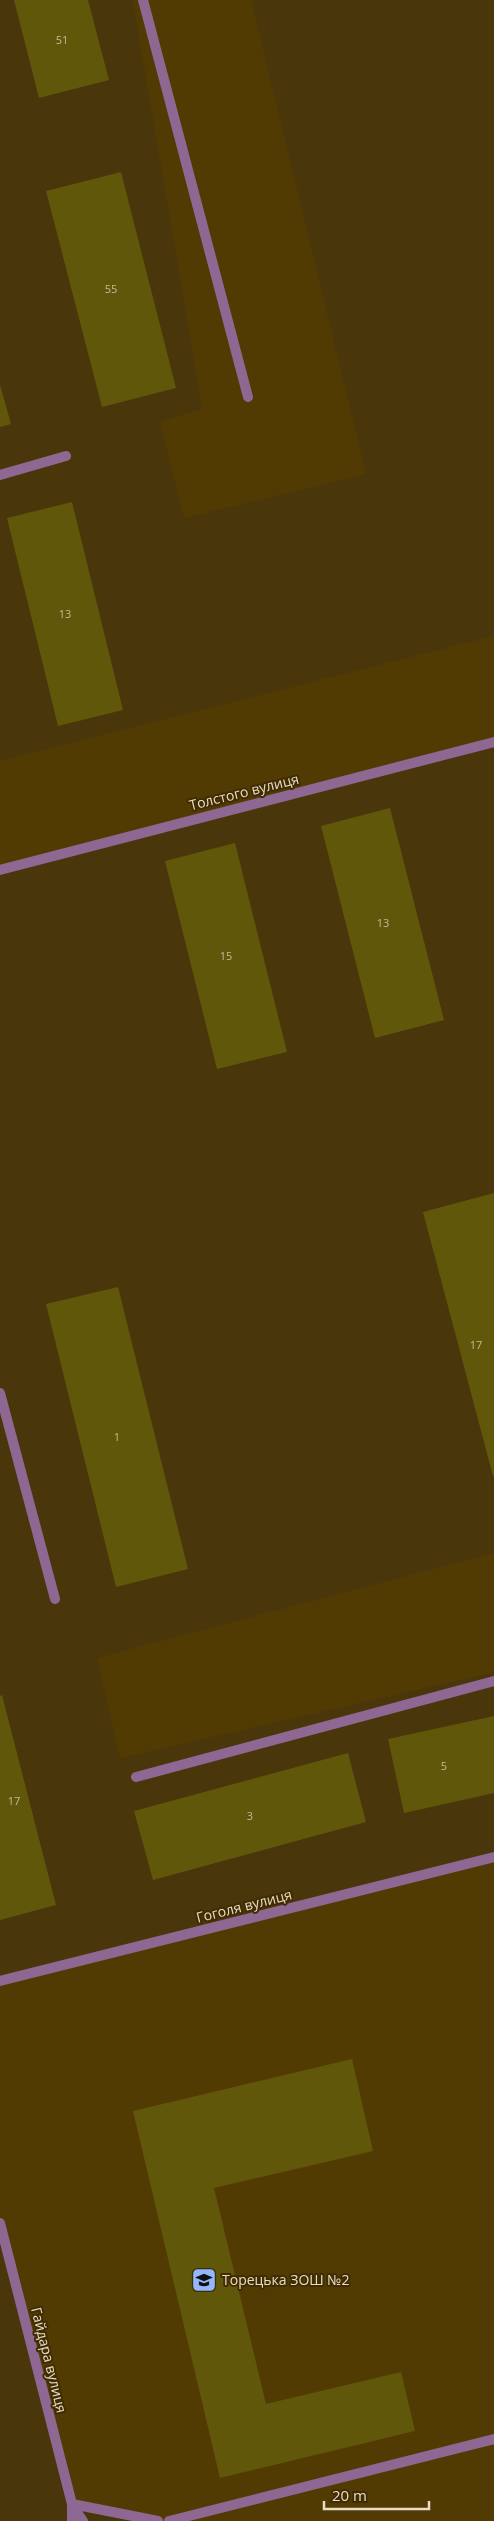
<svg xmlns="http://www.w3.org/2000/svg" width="494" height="2521" viewBox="0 0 494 2521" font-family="'Open Sans',sans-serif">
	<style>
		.built { fill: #523b03 }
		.building { fill: #60570b }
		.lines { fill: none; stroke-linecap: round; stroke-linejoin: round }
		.service { stroke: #8e6893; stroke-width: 10 }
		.minor { stroke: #8e6893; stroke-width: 10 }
		.labels { text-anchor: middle; stroke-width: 4; stroke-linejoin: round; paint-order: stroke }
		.number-label { font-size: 11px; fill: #c6bb97 }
		.street-label { font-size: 14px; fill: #e8dcc6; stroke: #3f2c00 }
		.poi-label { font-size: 14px; fill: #e8dcc6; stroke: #3f2c00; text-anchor: start }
	</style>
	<rect width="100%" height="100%" fill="#4a360b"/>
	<path class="built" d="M133 0H251L366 474 184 518 160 422 202 409Z
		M494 636V742L0 870V761Z
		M494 1553V1672L120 1758 97 1658Z
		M494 1857V2521H158L72 2504 0 2223V1981Z"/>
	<path class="building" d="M14 0H88L109 80 39 98Z
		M121 172 176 388 102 407 46 191Z
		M0 385 11 424 0 427Z
		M72 502 123 710 58 726 7 518Z
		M390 808 444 1020 375 1038 321 826Z
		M235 843 287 1052 217 1069 165 861Z
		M494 1193V1476H493L423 1212Z
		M118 1287 188 1569 116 1587 46 1304Z
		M2 1695 56 1905 0 1920V1696Z
		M494 1716V1793L404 1813 388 1739Z
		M348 1753 366 1822 153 1880 134 1811Z
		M352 2059 373 2151 214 2188 266 2404 401 2372 415 2431 220 2478 133 2111Z"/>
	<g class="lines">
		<path class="service" d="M143 0 248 397
			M0 475 66 456
			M0 1393 55 1599
			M136 1777 494 1681
			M72 2504 158 2521
			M169 2521 494 2439"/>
		<path class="minor" d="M0 870 494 742
			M0 1981 494 1857
			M0 2223 72 2504V2521
			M72 2505 83 2521"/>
	</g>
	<defs>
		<symbol id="school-square" viewBox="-11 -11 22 22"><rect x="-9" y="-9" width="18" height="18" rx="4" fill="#92b7fd" stroke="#3f2c00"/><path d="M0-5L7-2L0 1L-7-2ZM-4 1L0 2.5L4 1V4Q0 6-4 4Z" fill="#111"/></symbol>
	</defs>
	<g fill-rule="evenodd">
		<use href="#school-square" x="190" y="2266" width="28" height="28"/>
	</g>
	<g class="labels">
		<g class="number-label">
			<text x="62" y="44">51</text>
			<text x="111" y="293">55</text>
			<text x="65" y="618">13</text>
			<text x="383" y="927">13</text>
			<text x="226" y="960">15</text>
			<text x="476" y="1349">17</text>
			<text x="117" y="1441">1</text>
			<text x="444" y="1770">5</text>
			<text x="14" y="1805">17</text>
			<text x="250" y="1820">3</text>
		</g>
		<g class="street-label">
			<text transform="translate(244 792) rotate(-14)" y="5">Толстого вулиця</text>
			<text transform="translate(244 1906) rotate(-14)" y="5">Гоголя вулиця</text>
			<text transform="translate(49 2360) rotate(76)" y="5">Гайдара вулиця</text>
		</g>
		<g class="poi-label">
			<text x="222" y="2285">Торецька ЗОШ №2</text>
		</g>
	</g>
	<path d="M324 2501v8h105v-8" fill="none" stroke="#e8dcc6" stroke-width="2.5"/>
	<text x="332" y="2501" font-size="15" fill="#e8dcc6" stroke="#3f2c00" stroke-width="4" paint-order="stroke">20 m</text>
</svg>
